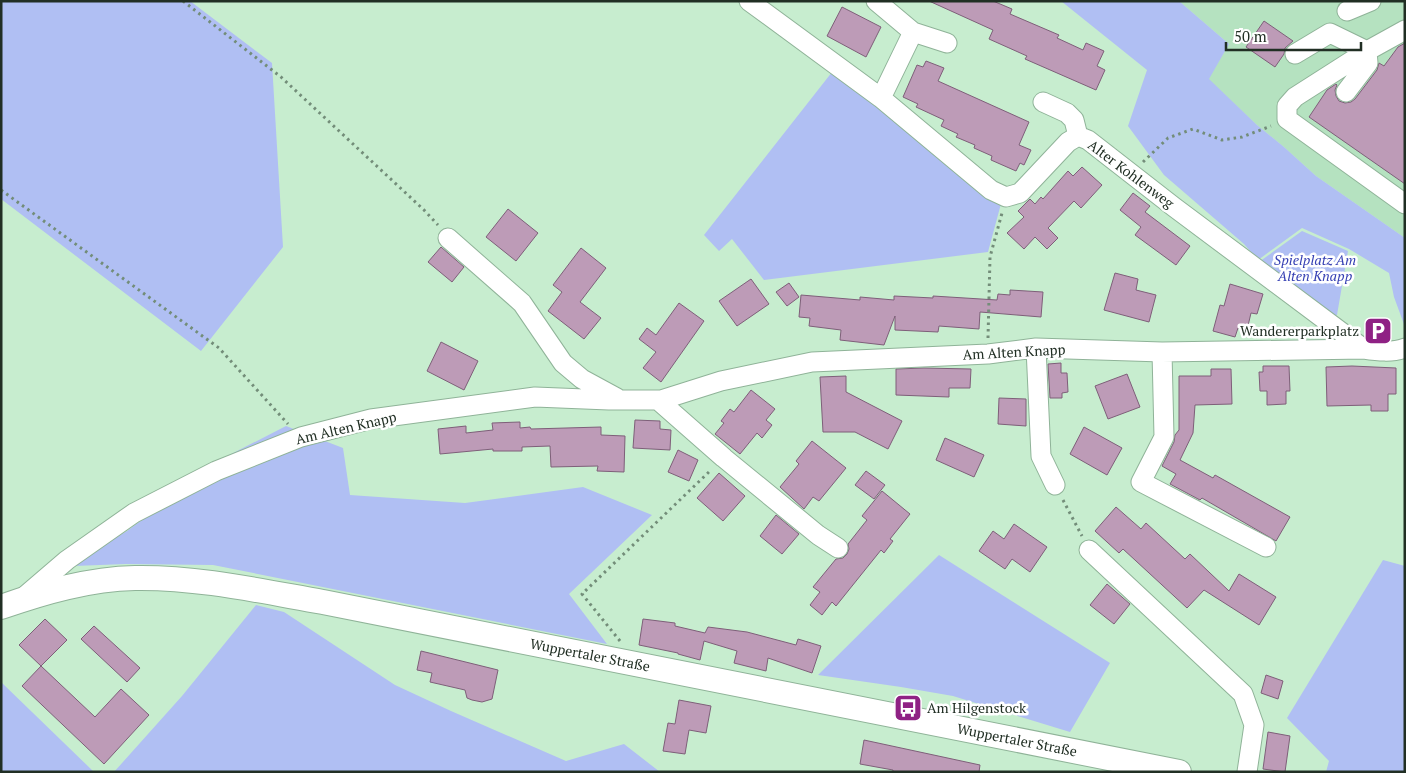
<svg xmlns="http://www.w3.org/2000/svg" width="1406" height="773" viewBox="0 0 1406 773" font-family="'PT Serif',serif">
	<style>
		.built { fill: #b5e2c0 }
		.green { fill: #b0bff3 }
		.building { fill: #bd9bb7; stroke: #7e5f79 }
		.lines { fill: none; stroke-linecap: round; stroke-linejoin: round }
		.minor-casing { stroke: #8fb398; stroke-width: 21 }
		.major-casing { stroke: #8fb398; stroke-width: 26 }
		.path { stroke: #738d79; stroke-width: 3; stroke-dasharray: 2.5 4; stroke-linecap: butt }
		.minor { stroke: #fff; stroke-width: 19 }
		.major { stroke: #fff; stroke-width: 24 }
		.labels { text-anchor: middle; stroke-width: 5; stroke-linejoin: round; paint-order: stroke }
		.street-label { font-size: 14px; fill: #212f24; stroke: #fff }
		.park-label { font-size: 14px; font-style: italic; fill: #353fb3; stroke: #fff }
		.poi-label { font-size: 14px; fill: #212f24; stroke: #fff; text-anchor: end }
	</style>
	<rect width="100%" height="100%" fill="#c7edcf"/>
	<path class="built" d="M1179 1H1405V238L1316 176 1284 147 1257 125 1208 79 1229 44Z"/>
	<path class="green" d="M1 1H190L272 63 283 247 201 351 1 199Z
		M1061 1H1179L1229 44 1209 79 1257 125 1284 147 1316 176 1405 238V327L1394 297 1389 273 1349 249 1302 228 1258 260 1244 244 1164 175 1128 126 1147 70Z
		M836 67 1002 200 988 252 764 280 732 239 719 251 704 235Z
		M1302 231 1348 251 1337 315H1329L1259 262Z
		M286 426 343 448 350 495 465 503 583 487 652 515 569 594 607 644 213 565 126 564 74 566 78 561 127 531 158 508 204 468Z
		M939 555 1110 663 1070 732 953 696 901 687 818 675Z
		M1383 560 1405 566V772H1326L1329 761 1287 718Z
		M256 605 284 612 395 685 451 711 566 761 624 744 660 772H114L182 696Z
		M1 682 94 772H1Z"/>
	<path class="building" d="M929 1H993L1012 9 1010 14 1059 35 1057 38 1083 50 1086 43 1104 51 1097 66 1105 70 1096 90 1025 59 1027 56 989 39 993 30Z
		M842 7 881 27 866 57 827 36Z
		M1264 21 1293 41 1285 48 1284 54 1275 67 1246 47Z
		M1405 43V184L1309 117 1327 90 1336 84 1337 85 1335 90 1336 96 1339 101 1345 103 1351 102 1355 99 1377 70 1379 63 1384 66 1398 47Z
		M926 61 944 68 938 81 1029 122 1019 145 1031 150 1024 165 1020 163 1016 171 991 160 992 156 974 148 975 145 956 137 958 134 941 126 944 120 916 107 918 104 903 97 917 65 923 67Z
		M1082 167 1102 185 1081 208 1074 201 1048 228 1058 238 1047 249 1035 237 1024 249 1007 233 1024 217 1018 211 1030 199 1035 204 1041 197 1043 199 1068 171 1073 176Z
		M1133 193 1150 206 1145 212 1190 246 1176 265 1135 235 1141 227 1120 210Z
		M508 209 538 233 516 261 486 237Z
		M441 247 464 267 452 282 428 262Z
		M581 248 606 268 580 302 601 318 584 339 548 311 562 292 553 285Z
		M1115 273 1138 279 1136 290 1156 295 1149 322 1104 310Z
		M751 279 769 304 737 326 719 301Z
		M789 283 799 297 787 306 776 292Z
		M1230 284 1263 294 1257 314 1251 313 1247 330 1238 328 1235 337 1213 331 1220 305 1224 306Z
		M1010 290 1043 292 1041 317 980 312 979 329 939 326 938 332 895 330V316L884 345 840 340 841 330 809 326 810 318 799 317 801 295 860 300V297L894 300V296L933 298V296L997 300 998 294 1010 295Z
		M679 303 704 321 661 382 643 368 656 352 639 339 647 328 656 335Z
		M441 342 478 361 464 390 427 371Z
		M1061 363V373H1067L1068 392 1062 393V398H1050L1048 364Z
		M1263 366H1289L1290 391H1286V404L1267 405V391H1260L1259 372H1263Z
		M1352 366 1396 368V394H1388V411H1371V405L1327 406 1326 367Z
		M924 368 971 369 970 388H949V397L896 395V369Z
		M1211 369H1231L1232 404 1195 405 1193 433 1180 460 1213 478 1215 475 1290 517 1276 541 1202 498 1200 500 1170 484 1176 474 1162 466 1174 442 1175 435 1179 430V376H1211Z
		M1127 374 1140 407 1108 419 1095 386Z
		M846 376V392L902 421 888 449 855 432H823L820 377Z
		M751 390 775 409 766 420 772 425 762 438 757 433 740 454 715 434 724 423 721 421 730 409 734 412Z
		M999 398 1026 399V426L998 424Z
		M635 420 660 421V429L671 430 670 450 633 448Z
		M520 422V428L530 427 531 429 601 427V435L625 436 624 472 597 471 598 466 551 467 550 446 522 447V451H493V449L440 454 438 429 466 426V433L493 430 492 423Z
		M1084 427 1122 448 1107 475 1070 454Z
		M945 438 984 455 974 477 936 460Z
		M812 441 846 468 819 501 813 497 804 509 780 487 799 464 796 461Z
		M678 450 698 460 689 481 668 472Z
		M866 471 885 485 874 499 855 485Z
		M719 473 745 496 723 521 697 498Z
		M882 491 910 514 890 539 893 541 884 553 881 550 836 606 832 602 822 615 810 605 820 592 813 587 836 559 843 558 847 554 849 549 848 544 867 520 862 516Z
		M1116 507 1141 529 1146 523 1185 559 1190 554 1229 591 1239 574 1276 597 1259 625 1204 590 1187 608 1123 549 1119 553 1095 531Z
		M776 515 799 534 782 554 760 536Z
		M1014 524 1047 547 1030 572 1012 559 1005 569 979 551 993 531 1004 539Z
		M1107 584 1130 604 1114 624 1090 605Z
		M45 619 67 640 41 666 19 645Z
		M643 619 675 623V626L705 633 708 627 747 632 796 645 798 639 821 646 812 673 768 658 766 671 734 663 737 651 704 641 700 660 678 654V653L639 645Z
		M94 626 140 668 127 682 81 639Z
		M421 651 498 670 492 699 482 702 472 700 467 698 465 690 430 682 432 673 417 670Z
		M41 666 95 717 121 689 149 715 104 764 22 686Z
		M1266 675 1283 681 1278 699 1261 693Z
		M679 700 711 706 706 733 689 730 685 754 663 751 668 723 675 724Z
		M1268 732 1290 736 1285 772 1263 769Z
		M864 740 980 765 979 772H893V770L860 764Z"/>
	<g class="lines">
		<defs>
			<path id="minor" d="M749 1 881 98 991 190 1006 197 1020 193 1068 142 1078 136 1088 140 1174 207 1364 349
				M876 1 913 32 947 43
				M1347 11 1371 1
				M1405 30 1367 51 1295 97 1287 106V119L1405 204
				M1295 54 1330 33 1367 51 1368 63 1346 92
				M881 98 913 32
				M1043 102 1067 113 1074 120 1078 136
				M448 238 522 303 563 363 582 379 617 398
				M1036 348 1041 456 1055 485
				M1162 352 1164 437 1141 482 1266 547
				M658 400 724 458 818 535 838 548
				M1089 550 1243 694 1254 725 1247 772
				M25 596 67 560 134 513 216 471 301 437 371 419 535 397 609 400H661L721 381 812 362 988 354 1036 348 1162 352 1364 349C1377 351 1392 353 1405 348"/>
			<path id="major" d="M1 607C44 592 89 579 135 578 198 577 260 591 323 602L1179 772"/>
		</defs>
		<use href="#minor" class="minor-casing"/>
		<use href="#major" class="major-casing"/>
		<path class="path" d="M183 1 281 77 424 210 438 225
			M1143 162 1168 138 1193 129 1222 140 1242 137 1271 126
			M1 190 219 348 288 424
			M988 338 990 257 1002 213
			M1063 500 1082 536
			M620 641 582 594 711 470"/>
		<use href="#minor" class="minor"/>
		<use href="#major" class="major"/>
	</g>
	<defs>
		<symbol id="parking-square" viewBox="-11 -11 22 22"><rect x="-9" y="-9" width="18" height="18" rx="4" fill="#8f2184" stroke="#fff"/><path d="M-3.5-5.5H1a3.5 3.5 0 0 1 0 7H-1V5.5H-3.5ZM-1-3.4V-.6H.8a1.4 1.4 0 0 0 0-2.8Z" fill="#fff"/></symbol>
		<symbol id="bus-square" viewBox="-11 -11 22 22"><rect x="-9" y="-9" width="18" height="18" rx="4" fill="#8f2184" stroke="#fff"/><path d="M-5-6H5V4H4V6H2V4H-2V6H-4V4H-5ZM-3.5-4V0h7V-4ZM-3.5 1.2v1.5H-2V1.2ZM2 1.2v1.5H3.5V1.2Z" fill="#fff"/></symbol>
	</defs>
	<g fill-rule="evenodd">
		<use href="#parking-square" x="1362" y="315" width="32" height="32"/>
		<use href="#bus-square" x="892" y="692" width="32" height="32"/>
	</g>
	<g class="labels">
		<g class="street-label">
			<text transform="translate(1131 174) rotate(37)" y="5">Alter Kohlenweg</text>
			<text transform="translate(1014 352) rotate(-3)" y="5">Am Alten Knapp</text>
			<text transform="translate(346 428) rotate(-13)" y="5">Am Alten Knapp</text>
			<text transform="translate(590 655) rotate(11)" y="5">Wuppertaler Straße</text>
			<text transform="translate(1017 740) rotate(11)" y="5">Wuppertaler Straße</text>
		</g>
		<g class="park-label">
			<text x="1315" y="265">Spielplatz Am<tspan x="1315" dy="16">Alten Knapp</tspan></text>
		</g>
		<g class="poi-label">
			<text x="1359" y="336">Wandererparkplatz</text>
			<text x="927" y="713" text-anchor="start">Am Hilgenstock</text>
		</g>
	</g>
	<rect width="1406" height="773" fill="none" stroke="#212f24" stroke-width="5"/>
	<path d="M1226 42v8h135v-8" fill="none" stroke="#212f24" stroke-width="2.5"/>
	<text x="1234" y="42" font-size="15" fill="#212f24" stroke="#ffffff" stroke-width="4" paint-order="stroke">50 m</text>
</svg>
